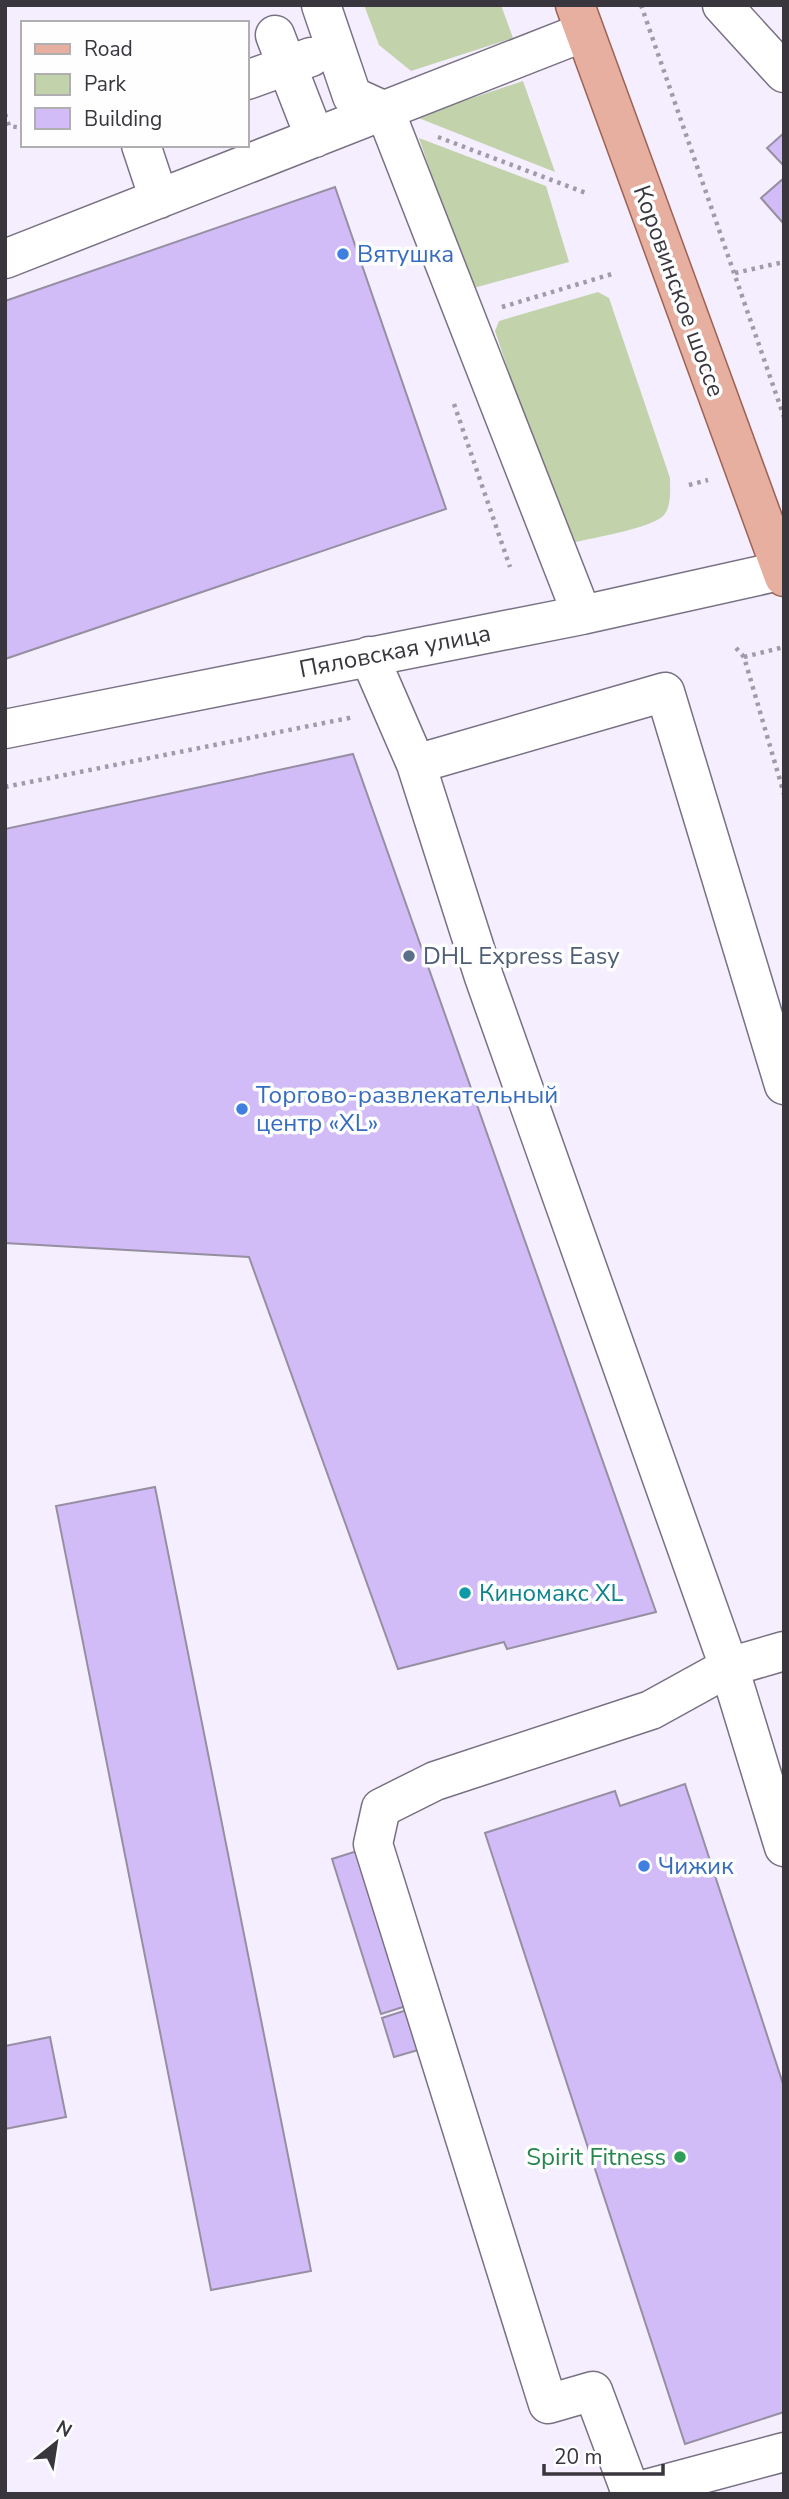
<svg xmlns="http://www.w3.org/2000/svg" width="789" height="2499" viewBox="0 0 789 2499" font-family="'Nunito Sans',sans-serif">
	<style>
		.green { fill: #c2d3ab }
		.building { fill: #d2bcf7; stroke: #968fa2; stroke-width: 2 }
		.lines { fill: none; stroke-linecap: round; stroke-linejoin: round }
		.minor-casing { stroke: #787183; stroke-width: 41 }
		.major-casing { stroke: #9e6253; stroke-width: 41 }
		.path { stroke: #a09ba8; stroke-width: 4.5; stroke-dasharray: 3.5 5; stroke-linecap: butt }
		.minor { stroke: #fff; stroke-width: 38 }
		.major { stroke: #e6af9f; stroke-width: 38 }
		.shop-dot { fill: #3f7fe0; stroke: #fefefe; stroke-width: 2.5 }
		.service-dot { fill: #5c6f8a; stroke: #fefefe; stroke-width: 2.5 }
		.culture-dot { fill: #0f9aa8; stroke: #fefefe; stroke-width: 2.5 }
		.leisure-dot { fill: #2e9e5b; stroke: #fefefe; stroke-width: 2.5 }
		.labels { text-anchor: middle; stroke-width: 7; stroke-linejoin: round; paint-order: stroke }
		.shop-label { font-size: 24px; fill: #366cbe; stroke: #fefefe; text-anchor: start }
		.street-label { font-size: 24px; fill: #39363e; stroke: #fefefe }
		.service-label { font-size: 24px; fill: #4e5e75; stroke: #fefefe; text-anchor: start }
		.culture-label { font-size: 24px; fill: #0d838f; stroke: #fefefe; text-anchor: start }
		.leisure-label { font-size: 24px; fill: #27864d; stroke: #fefefe; text-anchor: end }
	</style>
	<rect width="100%" height="100%" fill="#f4eeff"/>
	<path class="green" d="M364 5H501L513 38 411 71 379 45Z
		M523 81 555 172 416 117Z
		M419 138 546 186 569 262 470 289Z
		M598 292 609 298 670 478C670 489 672 507 663 516 649 529 587 539 566 544L495 331 499 321Z"/>
	<path class="building" d="M784 133V166L767 148Z
		M784 178V224L761 198Z
		M335 187 446 509 5 659V301Z
		M353 754 656 1612 507 1649 504 1642 398 1669 249 1257 5 1243V829Z
		M155 1487 311 2271 211 2290 56 1506Z
		M685 1784 784 2087V2412L685 2444 485 1833 615 1791 620 1806Z
		M357 1851 406 2006 381 2014 332 1859Z
		M413 2008 425 2048 394 2057 382 2018Z
		M50 2037 66 2117 5 2129V2046Z"/>
	<g class="lines">
		<defs>
			<path id="minor" d="M321 5 352 96 385 111 582 615
				M722 5 784 73
				M275 35 315 138
				M247 80 311 57
				M141 145 159 199
				M5 259 584 32
				M369 656 416 764 484 977 729 1667 784 1847
				M5 729 582 615 784 570
				M416 764 665 692 784 1085
				M784 1651 729 1667 651 1710 435 1781 381 1808 373 1844 548 2404 593 2391 631 2493 784 2452"/>
			<path id="major" d="M575 5 784 577"/>
		</defs>
		<use href="#minor" class="minor-casing"/>
		<use href="#major" class="major-casing"/>
		<path class="path" d="M641 5 784 417
			M5 114 9 126 23 128
			M438 137 586 193
			M735 273 784 262
			M502 307 612 274
			M454 404 510 567
			M689 485 708 480
			M736 648 744 657 784 794
			M744 657 784 647
			M5 787 354 717"/>
		<use href="#minor" class="minor"/>
		<use href="#major" class="major"/>
	</g>
	<g class="shop-dot">
		<circle cx="343" cy="254" r="7"/>
		<circle cx="242" cy="1109" r="7"/>
		<circle cx="644" cy="1866" r="7"/>
	</g>
	<circle class="service-dot" cx="409" cy="956" r="7"/>
	<circle class="culture-dot" cx="465" cy="1593" r="7"/>
	<circle class="leisure-dot" cx="680" cy="2157" r="7"/>
	<g class="labels">
		<g class="shop-label">
			<text x="357" y="262">Вятушка</text>
			<text x="256" y="1103">Торгово-развлекательный<tspan x="256" dy="28">центр «XL»</tspan></text>
			<text x="658" y="1874">Чижик</text>
		</g>
		<g class="street-label">
			<text transform="translate(679 291) rotate(70)" y="8">Коровинское шоссе</text>
			<text transform="translate(395 651) rotate(-11)" y="8">Пяловская улица</text>
		</g>
		<g class="service-label">
			<text x="423" y="964">DHL Express Easy</text>
		</g>
		<g class="culture-label">
			<text x="479" y="1601">Киномакс XL</text>
		</g>
		<g class="leisure-label">
			<text x="666" y="2165">Spirit Fitness</text>
		</g>
	</g>
	<rect width="789" height="2499" fill="none" stroke="#39363e" stroke-width="14"/>
	<rect x="21" y="21" width="228" height="126" fill="#fefefe" stroke="#afaeb1" stroke-width="2"/>
	<rect x="35" y="44" width="35" height="10" fill="#e6af9f" stroke="#afaeb1" stroke-width="2"/>
	<text x="84" y="56" font-size="21" fill="#39363e">Road</text>
	<rect x="35" y="74" width="35" height="21" fill="#c2d3ab" stroke="#afaeb1" stroke-width="2"/>
	<text x="84" y="91" font-size="21" fill="#39363e">Park</text>
	<rect x="35" y="108" width="35" height="21" fill="#d2bcf7" stroke="#afaeb1" stroke-width="2"/>
	<text x="84" y="126" font-size="21" fill="#39363e">Building</text>
	<g transform="translate(56 2443) rotate(30)" stroke="#fefefe" stroke-width="5" paint-order="stroke">
	<path d="M0-5L12 26L0 18L-12 26Z" fill="#39363e"/>
	<text y="-10" font-size="19" font-weight="bold" text-anchor="middle" fill="#39363e">N</text>
	</g>
	<path d="M544 2464v10h119v-10" fill="none" stroke="#39363e" stroke-width="3.5"/>
	<text x="554" y="2464" font-size="21" fill="#39363e" stroke="#fefefe" stroke-width="5" paint-order="stroke">20 m</text>
</svg>
